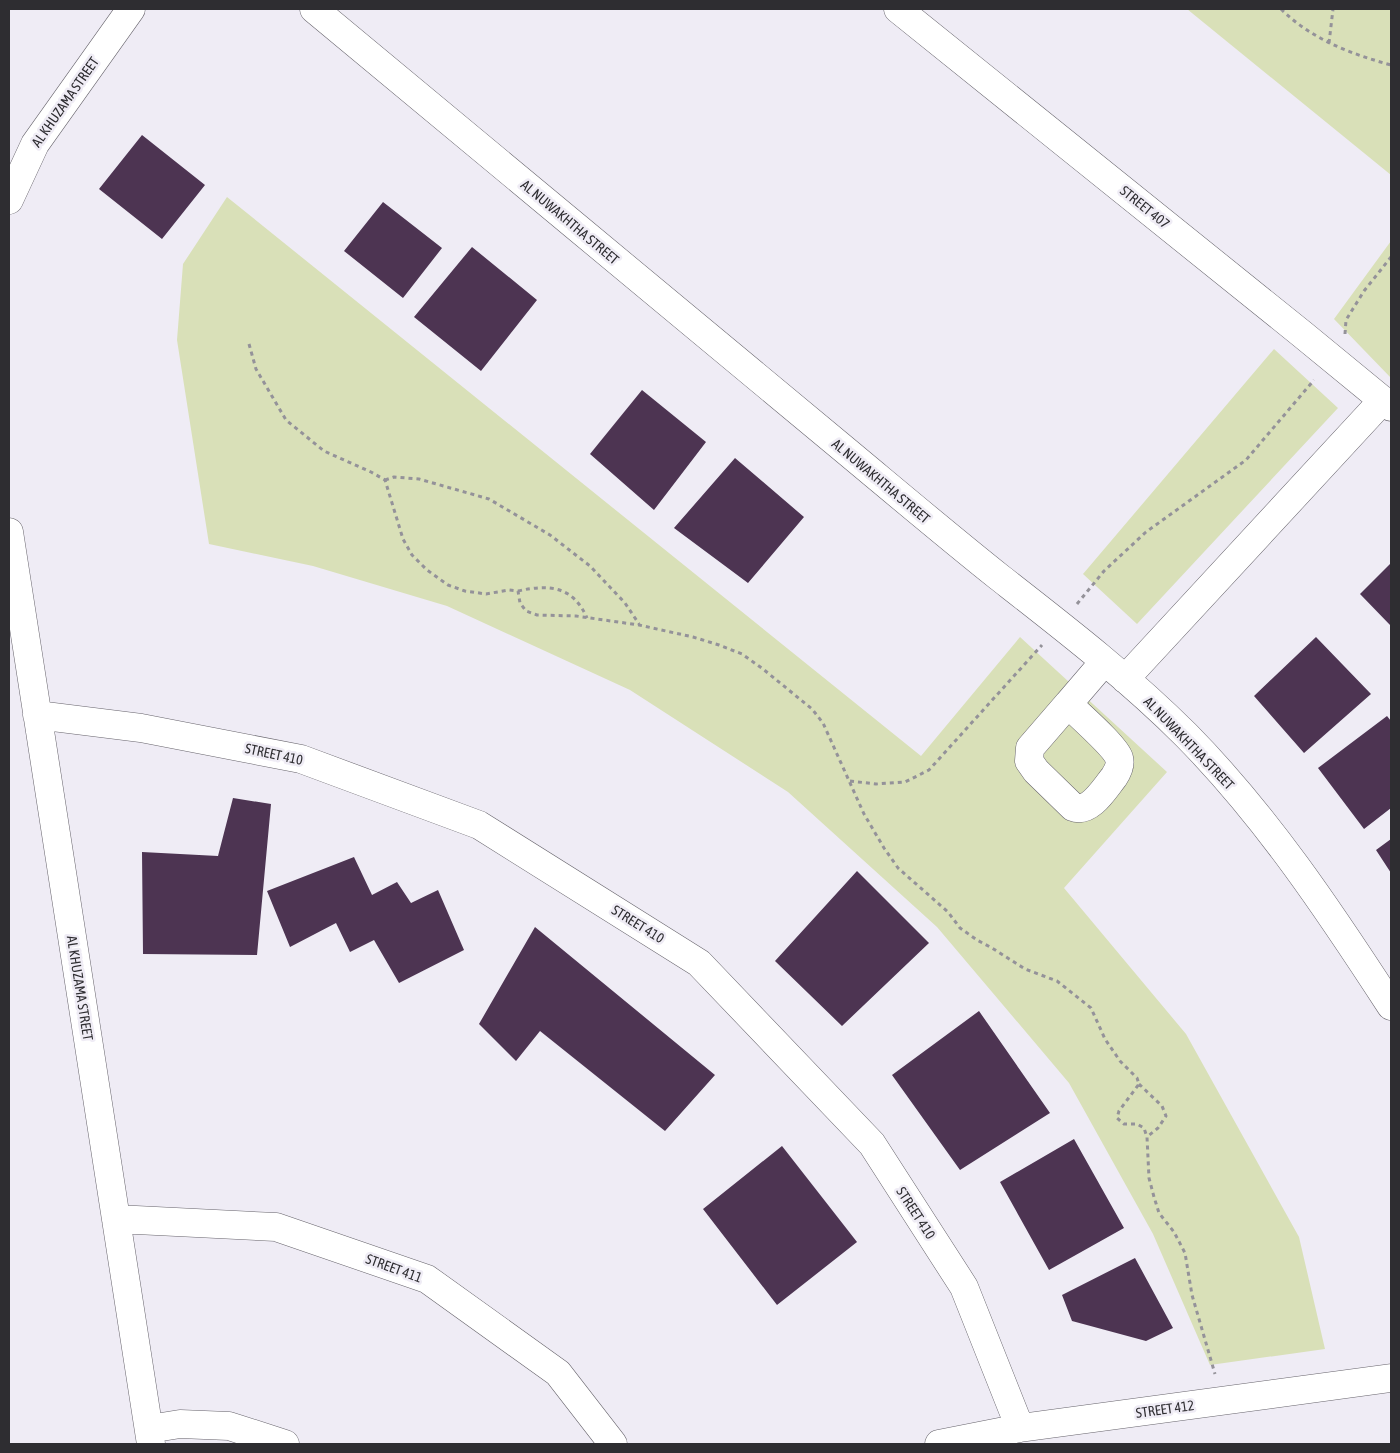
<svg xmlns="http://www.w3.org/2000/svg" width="1400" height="1453" viewBox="0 0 1400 1453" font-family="'Asap Condensed',sans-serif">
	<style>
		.green { fill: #d9e0b8 }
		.building { fill: #4d3452 }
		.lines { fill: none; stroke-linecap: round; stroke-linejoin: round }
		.minor-casing { stroke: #67646c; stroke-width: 29 }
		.path { stroke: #949299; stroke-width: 3; stroke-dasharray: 4 4; stroke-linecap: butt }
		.minor { stroke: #fff; stroke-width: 28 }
		.labels { text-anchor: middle; stroke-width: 5; stroke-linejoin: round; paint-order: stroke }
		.street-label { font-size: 14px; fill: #2e2d31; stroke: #efecf5 }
	</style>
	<rect width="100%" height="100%" fill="#efecf5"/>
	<path class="green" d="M1187 9H1391V175Z
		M227 197 921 756 1020 637 1167 772 1064 888 1186 1034 1299 1237 1325 1349 1210 1365 1153 1234 1069 1083 937 927 788 792 630 690 447 606 313 566 209 544 177 340 183 264Z
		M1391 241V378L1334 319Z
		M1274 349 1338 408 1137 624 1083 574Z"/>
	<path class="building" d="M142 135 205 185 162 239 99 189Z
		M383 202 442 248 403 298 344 251Z
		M472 247 537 300 481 371 414 317Z
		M642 390 706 442 654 510 590 454Z
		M735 458 804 517 748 583 674 528Z
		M1391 563V626L1360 594Z
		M1316 637 1371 694 1304 753 1254 696Z
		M1387 716 1391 721V808L1364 829 1318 768Z
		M233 798 271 804 257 955 143 954 142 852 218 856Z
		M1391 839V873L1376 850Z
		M354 857 372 895 397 882 411 903 438 890 464 950 399 983 374 940 350 952 336 923 290 947 267 891Z
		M857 871 929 943 842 1026 775 961Z
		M535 927 715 1075 665 1131 540 1031 516 1061 479 1024Z
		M979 1011 1050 1113 960 1170 892 1075Z
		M1074 1139 1124 1228 1049 1270 1000 1182Z
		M782 1146 857 1242 777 1305 703 1209Z
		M1135 1258 1173 1328 1146 1341 1072 1321 1062 1295Z"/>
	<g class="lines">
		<defs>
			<path id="minor" d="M314 9C489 154 664 300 839 445 892 489 945 534 999 577 1063 627 1128 677 1186 735 1266 816 1330 912 1391 1006
				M898 9 1302 334 1391 407
				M9 200 35 144 131 9
				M9 532 151 1444
				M1125 679 1383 400
				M1068 704C1079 715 1115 746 1119 758 1121 765 1118 771 1114 777 1105 788 1090 814 1073 807L1036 771 1029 761 1030 748Z
				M1068 704 1104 662
				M37 715 141 728 301 759 479 825 699 963 872 1144 964 1287 1020 1428
				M116 1219 276 1227 427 1279 558 1373 613 1444
				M149 1429 180 1424 229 1426 285 1444
				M939 1444 1020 1428 1391 1378"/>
		</defs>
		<use href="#minor" class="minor-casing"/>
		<path class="path" d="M1281 9C1311 39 1351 54 1391 65
			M1329 43 1333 9
			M1345 334 1346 320 1364 291 1391 257
			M249 344 256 369 286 420 324 451 371 472 385 480 403 539 412 555 427 570 448 585 465 591 486 594 509 590 518 591 520 603 526 611 537 615 576 616 639 625 693 637 719 645 742 654 763 669 812 709 823 723 864 814 884 848 898 868 948 912 960 928 977 940 992 948 1025 969 1057 981 1091 1008 1105 1039 1120 1061 1137 1078 1139 1084 1119 1111 1117 1118 1124 1124H1137L1144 1128 1147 1137 1149 1178 1154 1197 1159 1213 1174 1232 1185 1253 1192 1295 1215 1374
			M385 480 394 477 419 479 489 499 550 535 590 566 625 603 639 624
			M518 591C549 584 573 586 587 618
			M1077 604 1104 571 1146 532 1246 460 1314 380
			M850 781 876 784 905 782 929 770 1042 645
			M1139 1084 1162 1106 1166 1116 1158 1128 1147 1137"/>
		<use href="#minor" class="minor"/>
	</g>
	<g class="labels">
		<g class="street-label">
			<text transform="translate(65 102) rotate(-55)" y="5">AL KHUZAMA STREET</text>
			<text transform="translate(1145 207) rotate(39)" y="5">STREET 407</text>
			<text transform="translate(570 222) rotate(40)" y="5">AL NUWAKHTHA STREET</text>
			<text transform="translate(881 481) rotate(40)" y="5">AL NUWAKHTHA STREET</text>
			<text transform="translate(1189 743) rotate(46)" y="5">AL NUWAKHTHA STREET</text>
			<text transform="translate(274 754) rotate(12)" y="5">STREET 410</text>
			<text transform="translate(638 924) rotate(32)" y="5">STREET 410</text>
			<text transform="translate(80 988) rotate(81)" y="5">AL KHUZAMA STREET</text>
			<text transform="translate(916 1213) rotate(57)" y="5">STREET 410</text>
			<text transform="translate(394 1268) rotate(20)" y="5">STREET 411</text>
			<text transform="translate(1165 1409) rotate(-8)" y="5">STREET 412</text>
		</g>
	</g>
	<rect width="1400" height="1453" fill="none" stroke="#2e2d31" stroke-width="20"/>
</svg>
